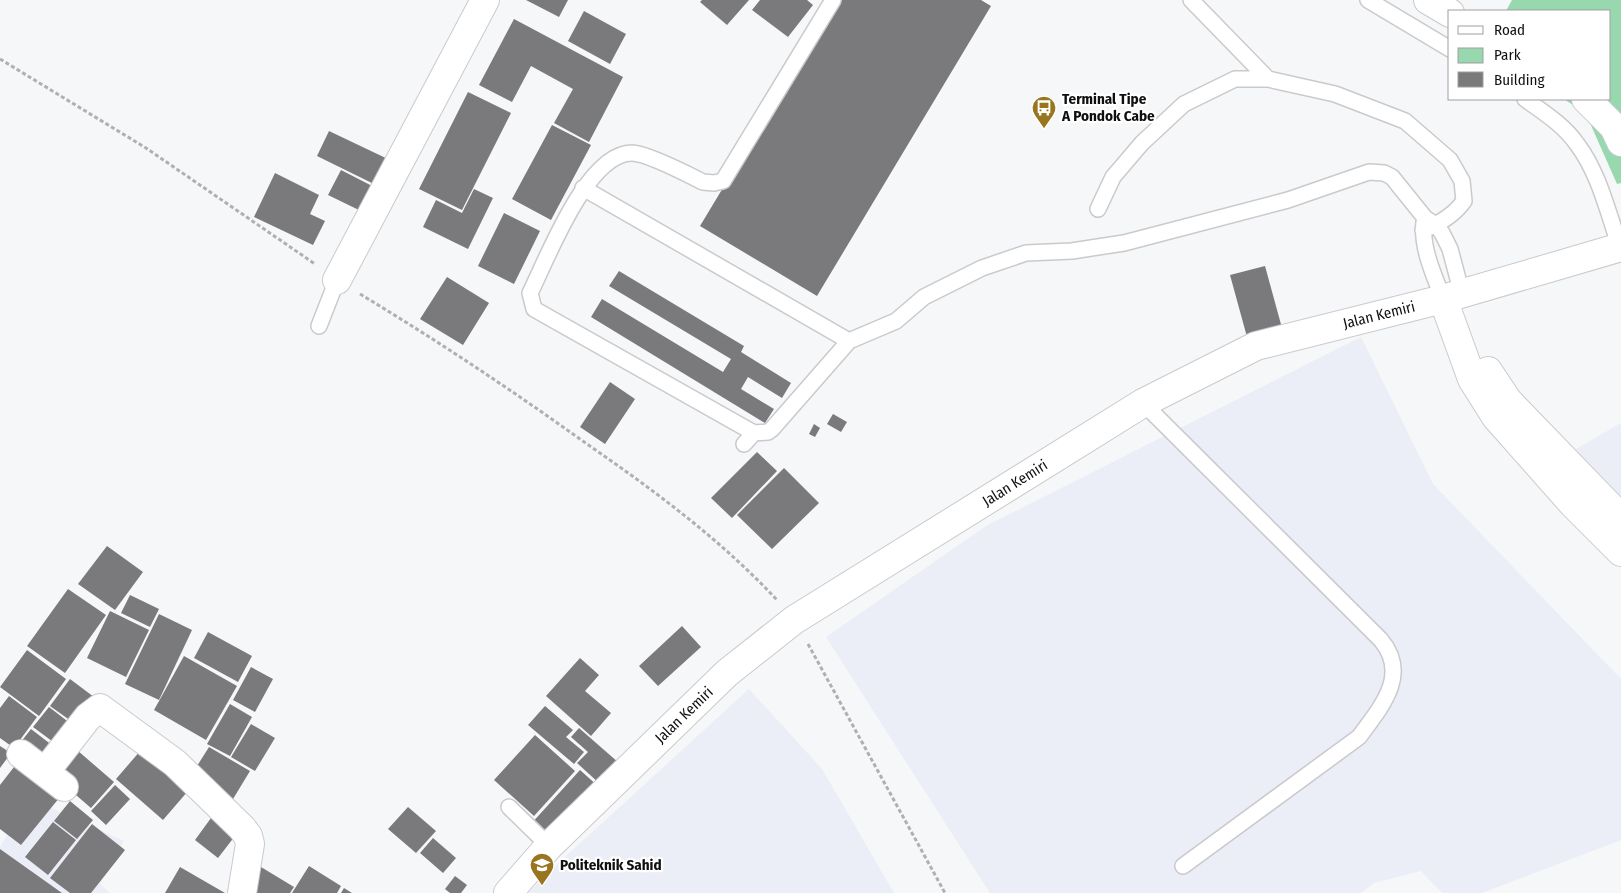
<svg xmlns="http://www.w3.org/2000/svg" width="1621" height="893" viewBox="0 0 1621 893" font-family="'Fira Sans Condensed',sans-serif">
	<style>
		.built { fill: #ebedf7 }
		.green { fill: #98d8ae }
		.building { fill: #7a797b }
		.lines { fill: none; stroke-linecap: round; stroke-linejoin: round }
		.service-casing { stroke: #cacacd; stroke-width: 18 }
		.minor-casing { stroke: #cacacd; stroke-width: 30 }
		.tertiary-casing { stroke: #cacacd; stroke-width: 30 }
		.path { stroke: #afb0b1; stroke-width: 3; stroke-dasharray: 4 2.5; stroke-linecap: butt }
		.service { stroke: #fff; stroke-width: 15 }
		.minor { stroke: #fff; stroke-width: 28 }
		.tertiary { stroke: #fff; stroke-width: 28 }
		.labels { text-anchor: middle; stroke-width: 4.5; stroke-linejoin: round; paint-order: stroke }
		.poi-label { font-size: 15px; font-weight: bold; fill: #101011; stroke: #fff; text-anchor: start }
		.street-label { font-size: 15px; fill: #101011; stroke: #fff }
	</style>
	<rect width="100%" height="100%" fill="#f6f7f9"/>
	<path class="built" d="M1361 337 1433 484 1621 679V840L1482 893H1442L1421 871 1374 883 1361 893H990L826 637 986 526Z
		M1621 423V514L1564 456Z
		M749 689 822 769 894 893H529L542 878Z
		M29 798 124 841 100 884 110 893H0V847Z"/>
	<path class="green" d="M1512 0H1621V183L1617 184 1586 114 1564 99H1610V11H1506Z"/>
	<path class="building" d="M526 0H568L559 17Z
		M702 0H749L727 25 700 2Z
		M760 0H807L813 5 788 37 752 10Z
		M836 0H981L991 6 817 296 700 226Z
		M584 11 626 34 610 64 568 41Z
		M514 19 623 77 589 142 554 123 573 89 531 66 512 102 479 85Z
		M468 92 511 113 462 210 419 189Z
		M552 125 591 145 551 220 512 199Z
		M329 131 392 161 380 187 317 156Z
		M341 170 378 189 365 213 328 195Z
		M275 173 319 195 310 214 325 221 313 245 254 217Z
		M474 189 493 198 468 249 423 227 436 200 462 213Z
		M504 213 540 231 514 284 478 266Z
		M1265 266 1282 328 1247 337 1230 275Z
		M619 271 744 346 741 352 791 383 782 398 748 377 741 389 774 409 765 423 591 317 602 299 723 372 731 359 609 286Z
		M447 277 489 303 463 345 420 319Z
		M610 382 635 399 605 444 580 427Z
		M833 414 847 422 841 432 827 424Z
		M814 424 820 428 815 437 809 434Z
		M757 452 777 471 732 518 711 498Z
		M784 468 819 503 772 549 737 515Z
		M107 546 143 572 115 610 78 584Z
		M68 589 106 615 65 673 27 646Z
		M130 595 159 609 150 627 121 613Z
		M110 611 149 630 126 677 87 658Z
		M159 614 192 630 159 700 125 684Z
		M682 626 701 647 658 686 639 666Z
		M208 632 252 656 238 682 194 658Z
		M27 650 66 679 39 716 0 687Z
		M184 656 237 686 206 740 154 710Z
		M580 658 599 675 585 691 611 713 591 736 546 696Z
		M251 667 273 679 255 712 233 700Z
		M70 679 98 700 78 726 50 706Z
		M9 696 37 717 14 748 0 738V708Z
		M230 704 252 717 230 756 207 744Z
		M545 706 573 730 566 737 584 752 574 764 528 725Z
		M49 707 75 727 60 747 33 727Z
		M251 724 275 738 255 771 231 757Z
		M579 728 619 763 600 784 577 763 588 752 571 737Z
		M31 729 57 749 43 767 17 747Z
		M535 735 575 771 534 816 494 780Z
		M70 744 114 782 91 808 47 770Z
		M0 746 11 753 0 768Z
		M209 747 250 771 233 799 192 774Z
		M141 750 188 791 163 820 116 779Z
		M21 758 64 792 21 845 0 829V785Z
		M580 770 599 787 548 841 530 825Z
		M115 785 130 799 106 825 91 811Z
		M70 801 93 820 77 839 54 821Z
		M408 807 436 831 416 853 388 829Z
		M211 818 235 836 218 858 195 840Z
		M53 822 76 840 48 875 25 857Z
		M92 824 125 850 91 893H70L50 878Z
		M433 838 456 858 443 873 420 853Z
		M0 849 62 893H0Z
		M309 866 341 886 337 893H292Z
		M180 867 225 893H165Z
		M261 867 294 887 290 893H256L248 888Z
		M455 876 467 885 461 893H450L445 889Z
		M344 888 352 893H341Z"/>
	<g class="lines">
		<defs>
			<path id="service" d="M1191 0 1268 79
				M1368 0 1450 49
				M1525 99C1543 112 1564 125 1577 144 1599 173 1608 213 1620 247
				M583 188 849 341
				M1098 209 1113 177 1142 143 1184 104 1235 79H1268L1335 94 1405 121 1450 160 1462 181 1464 201C1454 215 1439 224 1423 230
				M1424 222C1421 248 1434 275 1443 299
				M319 326 337 280
				M1143 403 1381 640C1410 675 1381 707 1359 737L1183 866
				M754 433 534 309 530 293C548 257 587 153 632 153 647 153 689 175 703 182L714 183 723 181 833 0
				M744 444 754 433 768 432 772 429 849 341 896 321 924 297 982 268 1026 253 1072 251 1124 243 1288 200 1369 172 1384 173 1392 177 1425 218 1436 225 1442 233 1450 249 1462 294
				M509 807 549 846"/>
			<path id="minor" d="M1428 0 1450 13
				M1586 99 1614 127 1621 142
				M337 280 485 0
				M21 754 64 787
				M45 772 88 717 100 708 175 763 242 828 248 836 250 844 242 893"/>
			<path id="tertiary" d="M1443 299 1472 379 1496 417 1573 504 1621 552
				M1488 371 1508 401 1621 518
				M508 893 549 846 727 673 794 620 1143 403 1256 346 1443 299 1621 247"/>
		</defs>
		<use href="#service" class="service-casing"/>
		<use href="#minor" class="minor-casing"/>
		<use href="#tertiary" class="tertiary-casing"/>
		<path class="path" d="M0 59 146 148 315 264
			M360 294C438 341 513 391 587 444 655 491 721 540 777 600
			M808 644 945 893"/>
		<use href="#service" class="service"/>
		<use href="#minor" class="minor"/>
		<use href="#tertiary" class="tertiary"/>
	</g>
	<defs>
		<symbol id="bus-pin" viewBox="-11 -11 22 30"><path d="M0 17L-7.5 6A9.5 9.5 0 1 1 7.5 6Z" fill="#99751f" stroke="#fff"/><path d="M-5-6H5V4H4V6H2V4H-2V6H-4V4H-5ZM-3.5-4V0h7V-4ZM-3.5 1.2v1.5H-2V1.2ZM2 1.2v1.5H3.5V1.2Z" fill="#fff"/></symbol>
		<symbol id="university-pin" viewBox="-11 -11 22 30"><path d="M0 17L-7.5 6A9.5 9.5 0 1 1 7.5 6Z" fill="#99751f" stroke="#fff"/><path d="M0-5L7-2L0 1L-7-2ZM-4 1L0 2.5L4 1V4Q0 6-4 4Z" fill="#fff"/></symbol>
	</defs>
	<g fill-rule="evenodd">
		<use href="#bus-pin" x="1030" y="94" width="28" height="38"/>
		<use href="#university-pin" x="528" y="851" width="28" height="38"/>
	</g>
	<g class="labels">
		<g class="poi-label">
			<text x="1062" y="104">Terminal Tipe<tspan x="1062" dy="17">A Pondok Cabe</tspan></text>
			<text x="560" y="870">Politeknik Sahid</text>
		</g>
		<g class="street-label">
			<text transform="translate(1379 315) rotate(-14)" y="5">Jalan Kemiri</text>
			<text transform="translate(1015 483) rotate(-32)" y="5">Jalan Kemiri</text>
			<text transform="translate(684 715) rotate(-44)" y="5">Jalan Kemiri</text>
		</g>
	</g>
	<rect x="1448" y="10" width="162" height="90" fill="#ffffff" stroke="#9f9fa0"/>
	<rect x="1458" y="26" width="25" height="8" fill="#ffffff" stroke="#9f9fa0"/>
	<text x="1494" y="35" font-size="15" fill="#101011">Road</text>
	<rect x="1458" y="48" width="25" height="15" fill="#98d8ae" stroke="#9f9fa0"/>
	<text x="1494" y="60" font-size="15" fill="#101011">Park</text>
	<rect x="1458" y="72" width="25" height="15" fill="#7a797b" stroke="#9f9fa0"/>
	<text x="1494" y="85" font-size="15" fill="#101011">Building</text>
</svg>
